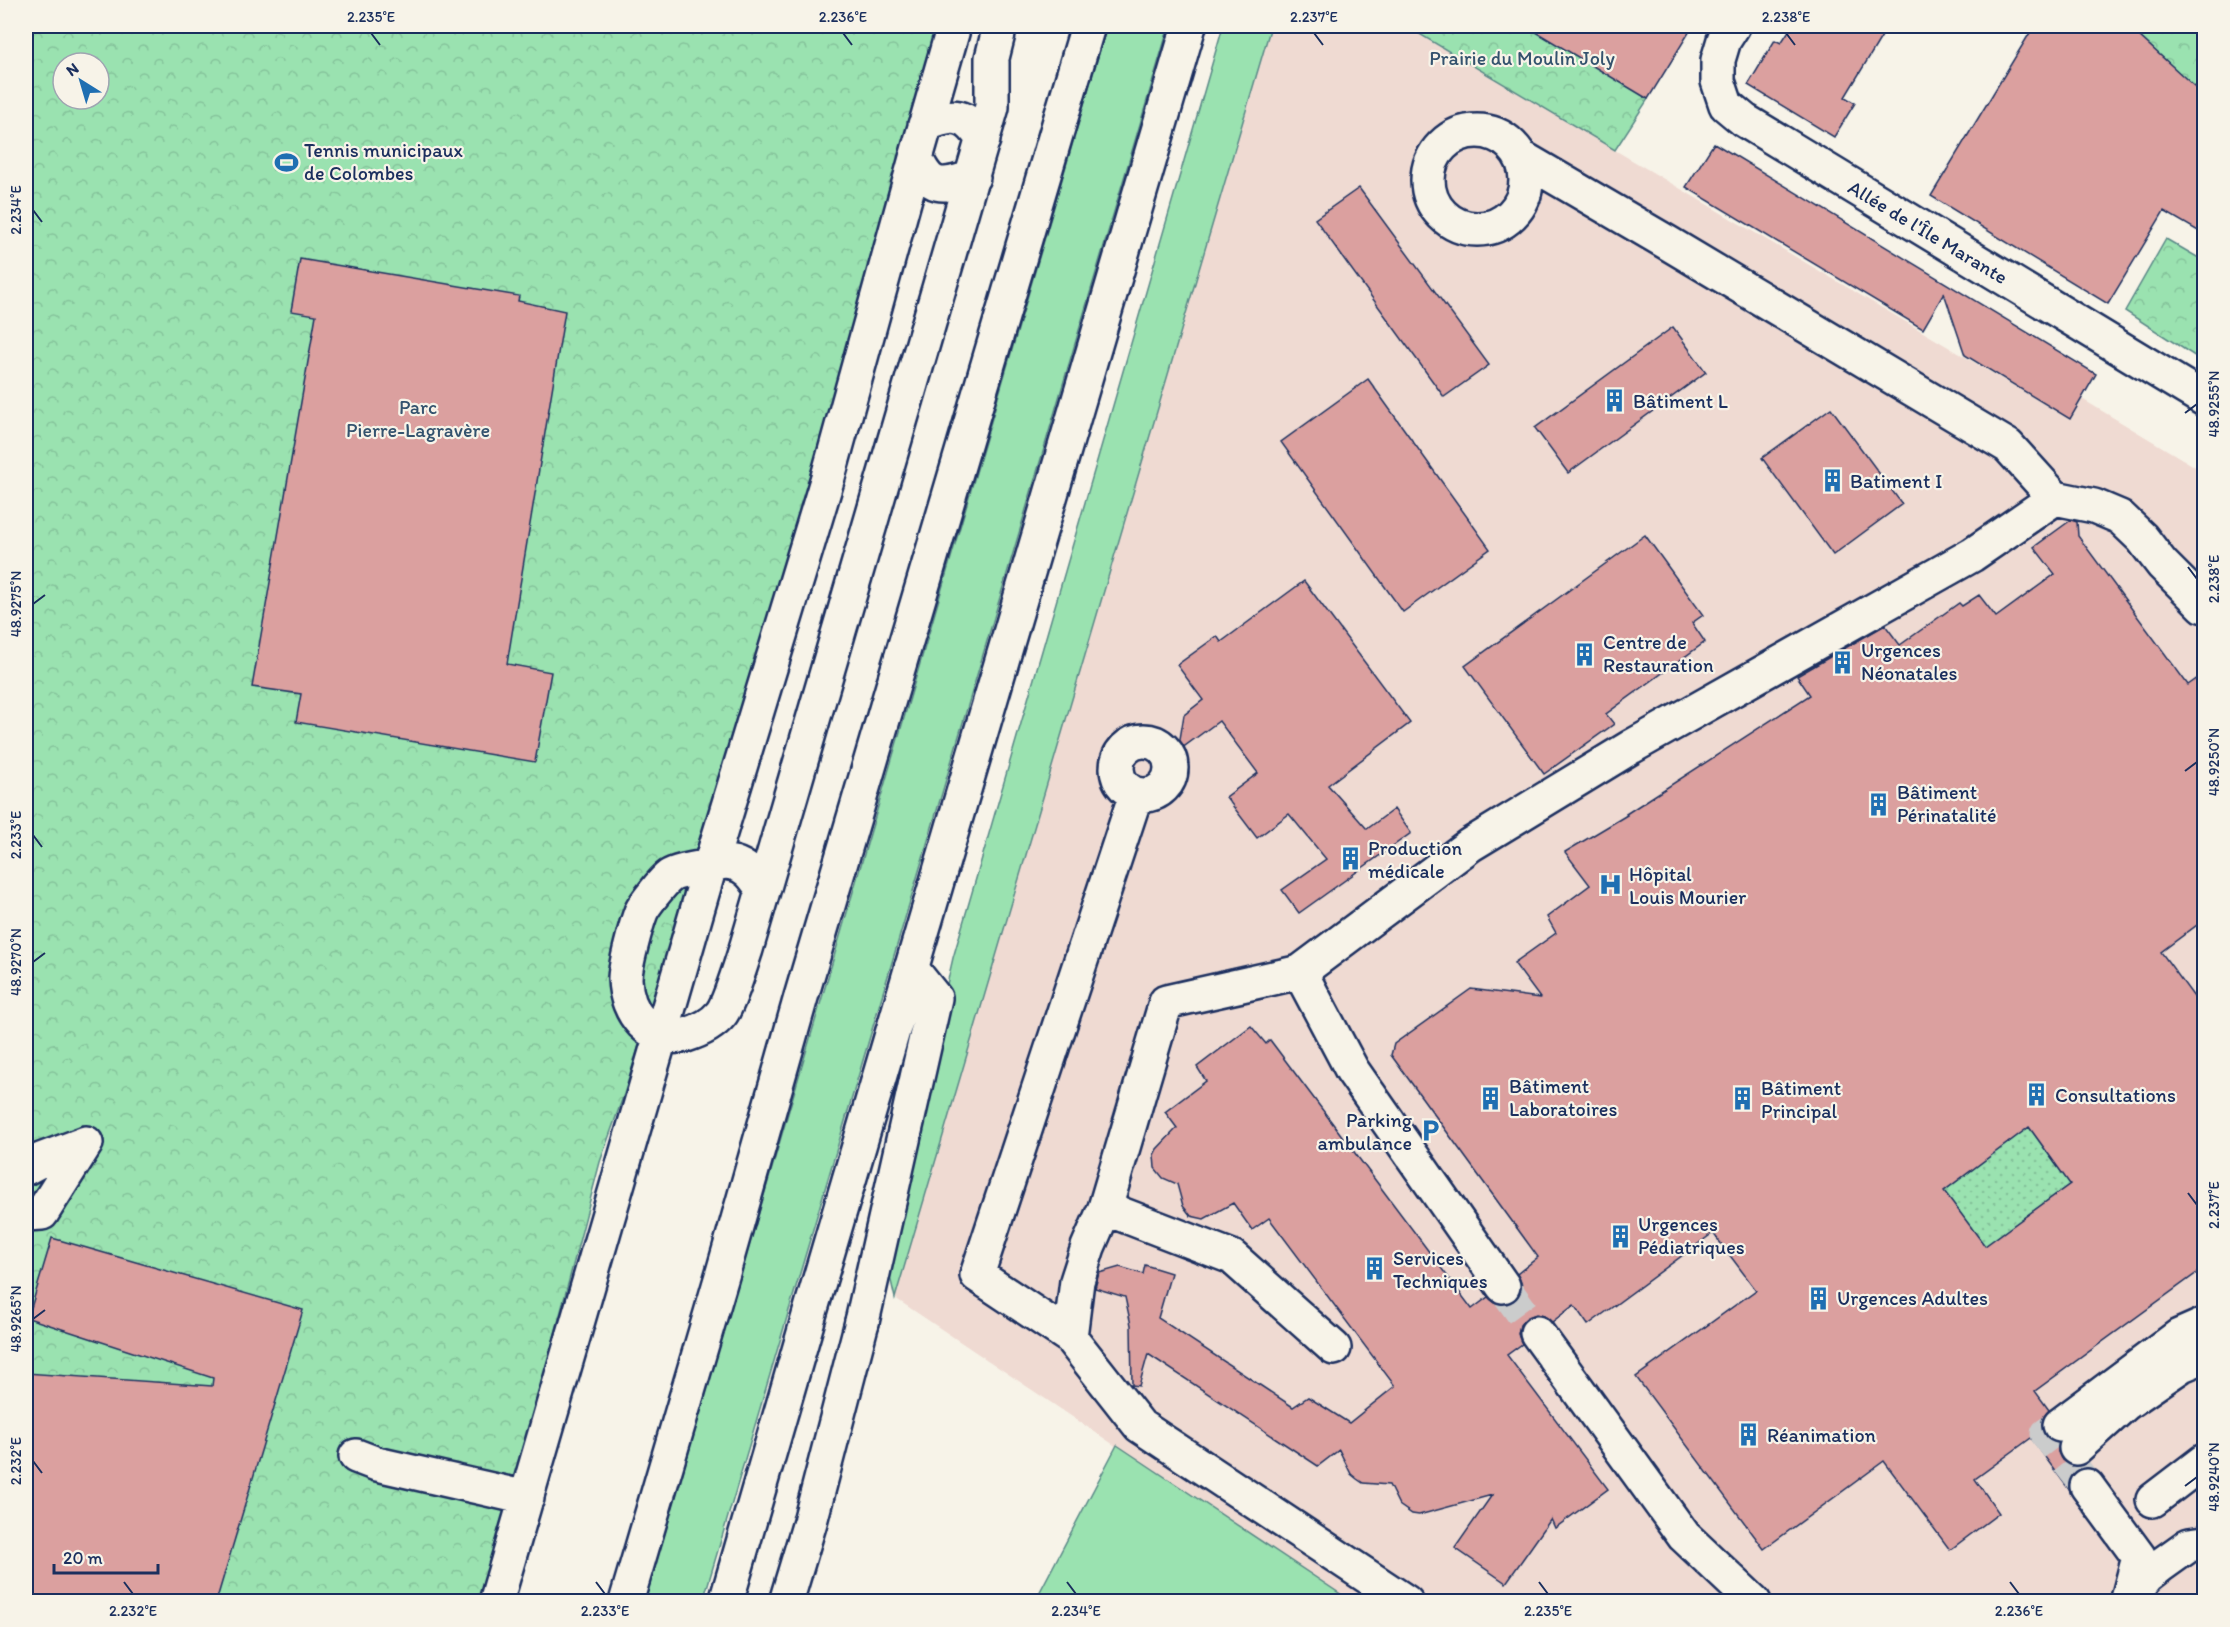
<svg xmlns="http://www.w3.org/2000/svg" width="2230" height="1627" viewBox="0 0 2230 1627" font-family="Itim,sans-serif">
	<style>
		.built { fill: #efdad2 }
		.grass { fill: #9ae2b0; stroke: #5a8887; stroke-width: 1.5 }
		.forest { fill: url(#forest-crowns); stroke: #5a8887; stroke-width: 1.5; fill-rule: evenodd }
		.garden { fill: url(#garden-dots); stroke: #5a8887; stroke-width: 1.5 }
		.building { fill: #dba09f; stroke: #1b2f5e; stroke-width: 1.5; fill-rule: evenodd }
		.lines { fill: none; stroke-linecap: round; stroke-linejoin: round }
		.minor-tunnel { stroke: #cbcccc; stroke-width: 33; stroke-dasharray: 33 16; stroke-linecap: butt }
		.minor-casing { stroke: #1b2f5e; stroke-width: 38 }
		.highway-casing { stroke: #1b2f5e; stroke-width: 38 }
		.minor { stroke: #f7f3e8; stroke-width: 33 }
		.highway { stroke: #f7f3e8; stroke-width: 33 }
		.ticks { fill: none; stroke: #1b2f5e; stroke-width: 2 }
		.labels { text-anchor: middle; stroke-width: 4.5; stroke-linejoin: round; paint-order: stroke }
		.park-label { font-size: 20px; fill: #34536e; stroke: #f7f3e8 }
		.poi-label { font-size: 20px; fill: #1b2f5e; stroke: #f7f3e8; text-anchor: start }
		.street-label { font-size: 20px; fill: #1b2f5e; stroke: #f7f3e8 }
		.neatline { fill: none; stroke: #1b2f5e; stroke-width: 2 }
		.ticks-label { font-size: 15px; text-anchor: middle; fill: #1b2f5e }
	</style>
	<defs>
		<pattern id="forest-crowns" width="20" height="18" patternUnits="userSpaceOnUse" patternTransform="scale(1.5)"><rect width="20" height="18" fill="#9ae2b0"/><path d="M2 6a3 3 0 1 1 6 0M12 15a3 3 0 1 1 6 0" fill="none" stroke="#84c29a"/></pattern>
		<pattern id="garden-dots" width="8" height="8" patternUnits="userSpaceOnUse" patternTransform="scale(1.5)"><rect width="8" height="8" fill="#9ae2b0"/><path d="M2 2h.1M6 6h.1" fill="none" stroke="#84c29a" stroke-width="1.8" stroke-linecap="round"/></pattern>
	</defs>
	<rect width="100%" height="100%" fill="#f7f3e8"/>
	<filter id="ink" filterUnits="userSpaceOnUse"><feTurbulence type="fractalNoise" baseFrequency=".0167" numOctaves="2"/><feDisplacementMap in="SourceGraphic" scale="12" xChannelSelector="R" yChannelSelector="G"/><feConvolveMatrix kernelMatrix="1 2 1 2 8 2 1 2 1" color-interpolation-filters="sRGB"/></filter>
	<g filter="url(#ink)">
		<path class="built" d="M1271 26H1405L2070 419 2082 399 2204 472V1601H1347L895 1298Z"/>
		<path class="grass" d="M1107 26H1169L703 1601H645Z
			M1223 26H1271L895 1298 885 1255 953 958Z
			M1117 1445 1351 1601H1035Z"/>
		<path class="forest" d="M26 26H941L718 792 624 1094 600 1162 513 1494 480 1601 26 1602ZM63 63H99V99H63Z
			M1406 26H1557L1549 39 1648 99 1615 150Z
			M2128 26H2204V96L2137 34Z
			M2166 239 2204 261V362L2125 311Z"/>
		<path class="garden" d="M2029 1127 2070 1184 1985 1246 1944 1191Z"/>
		<path class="building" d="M1526 26H1693L1648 99Z
			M1792 26H1888L1845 97 1855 103 1834 137 1748 85 1775 40 1781 43Z
			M2034 26H2128L2205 96V235L2164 211 2108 304 1931 196Z
			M1714 143 2096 374 2070 419 1965 355 1944 293 1923 329 1686 187Z
			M1359 188 1489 365 1444 397 1315 219Z
			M300 259 519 296 518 301 565 311 507 664 551 672 535 762 296 722 301 694 252 687 316 315 291 311Z
			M1673 327 1706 372 1568 473 1535 428Z
			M1368 379 1490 549 1403 612 1281 442Z
			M1831 408 1902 504 1833 555 1762 458Z
			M2071 520 2077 522 2078 536 2188 685 2205 673V919L2161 952 2205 1012V1267L2035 1391 2049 1410 2043 1418 2042 1428 2045 1437 2052 1442 2058 1443V1452L2062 1460 2071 1466H2079L2087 1463 2091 1468 2084 1467 2075 1471 2070 1479V1491L2031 1438 1975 1479 1999 1513 1950 1550 1884 1461 1764 1549 1636 1377 1756 1290 1713 1233 1588 1325 1574 1305 1552 1322 1544 1316 1536 1314 1527 1318 1520 1325 1518 1334 1522 1344 1507 1355 1608 1489 1555 1528 1551 1519 1506 1583 1455 1548 1492 1495 1419 1515 1412 1514 1399 1505 1389 1485 1363 1483 1357 1479 1351 1474 1339 1450 1318 1466 1148 1354 1139 1386 1132 1385 1131 1325 1125 1297 1095 1288 1099 1273 1120 1267 1143 1274 1145 1265 1171 1273 1158 1318 1293 1407 1308 1397 1349 1423 1395 1386 1269 1218 1252 1230 1233 1203 1204 1219 1191 1216 1183 1206 1177 1184 1163 1178 1155 1168 1154 1155 1157 1149 1177 1128 1165 1112 1206 1081 1197 1067 1251 1026 1266 1044 1270 1040 1472 1309 1488 1297 1495 1303 1504 1305 1514 1301 1520 1293 1522 1285 1517 1274 1538 1257 1391 1055 1394 1044 1471 989 1540 998 1514 963 1556 933 1547 917 1590 885 1565 852 1627 815 1626 814 1810 695 1797 676 1885 625 1900 645 1959 603 1962 606 1979 595 1996 617 2055 574 2034 547ZM2029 1127 2070 1184 1985 1246 1944 1191Z
			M1645 535 1703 615 1692 623 1705 642 1606 714 1614 724 1544 774 1465 666Z
			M1304 581 1410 723 1328 785 1367 829 1394 809 1411 833 1299 913 1282 890 1326 859 1289 814 1257 838 1226 797 1258 773 1219 721 1178 751 1184 715 1203 700 1177 665 1217 636 1221 642Z
			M52 1238 303 1310 216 1602H26V1373L212 1386 213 1378 28 1318Z"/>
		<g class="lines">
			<path class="minor-tunnel" d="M1503 1286 1537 1333
				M2060 1425 2047 1434 2087 1486"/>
			<defs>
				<path id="minor" d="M954 26 916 158 828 477 710 866C700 868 677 871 670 876 663 881 644 905 641 912 636 925 625 966 625 979 626 1013 650 1044 686 1035 699 1031 713 1024 721 1014 729 1004 741 964 746 949L992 107V58L1000 26
					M1733 26 1724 40 1718 60V81L1726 105 1744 120 2204 399
					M925 125C953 113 967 113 983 140
					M1428 180a49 49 0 1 1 98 0a49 49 0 1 1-98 0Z
					M1521 157 1668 243 2008 446 2055 498
					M916 158C931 191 942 187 973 177
					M1117 768a27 27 0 1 1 54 0a27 27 0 1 1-54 0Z
					M1300 972 1166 1002 1105 1208 1088 1247 1077 1281 1070 1337 1140 1426 1406 1602
					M26 1168 41 1160 86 1143 42 1213 26 1214
					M1105 1208 1232 1257 1334 1348
					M1503 1286 1352 1070 1300 972 1470 845 1631 747 1972 555 2055 498 2094 506 2120 517 2142 538 2162 564 2204 606
					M1537 1333 1684 1536 1754 1602
					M1070 1337 977 1275 1136 794
					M2060 1425 2179 1336 2204 1325
					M2076 1448 2125 1404 2182 1365 2204 1356
					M356 1456 377 1464 527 1498
					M2087 1486 2139 1557 2128 1599
					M2153 1500 2204 1461
					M2130 1597 2147 1576 2161 1565 2189 1545 2204 1543
					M496 1602 710 866C735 855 752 870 763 891
					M786 1602 810 1522 862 1322"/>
				<path id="highway" d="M862 1322 935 998 911 968
					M626 1602 724 1269 801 997 1088 26
					M726 1602 811 1309 1189 26"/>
			</defs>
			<use href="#minor" class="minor-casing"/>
			<use href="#highway" class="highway-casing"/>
			<use href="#minor" class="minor"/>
			<use href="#highway" class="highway"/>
		</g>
	</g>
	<path class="ticks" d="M371 33 380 45M843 33 852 45M1314 33 1323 45M1786 33 1795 45M33 210 42 222M2185 413 2197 404M2188 567 2197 579M33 604 45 595M2185 771 2197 762M33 835 42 847M33 962 45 953M2188 1193 2197 1205M33 1319 45 1310M33 1461 42 1473M2185 1486 2197 1477M124 1582 133 1594M596 1582 605 1594M1067 1582 1076 1594M1539 1582 1548 1594M2010 1582 2019 1594"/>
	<defs>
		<symbol id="stadium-bare" viewBox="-9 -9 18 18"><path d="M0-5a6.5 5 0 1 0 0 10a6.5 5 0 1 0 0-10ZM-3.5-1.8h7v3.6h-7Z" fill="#1f6fb2" stroke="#f7f3e8" stroke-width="2.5" paint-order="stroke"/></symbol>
		<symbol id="building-bare" viewBox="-9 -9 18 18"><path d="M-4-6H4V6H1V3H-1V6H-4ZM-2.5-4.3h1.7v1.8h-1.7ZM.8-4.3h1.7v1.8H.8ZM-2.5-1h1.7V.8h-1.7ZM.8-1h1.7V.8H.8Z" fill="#1f6fb2" stroke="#f7f3e8" stroke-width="2.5" paint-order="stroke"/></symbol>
		<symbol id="hospital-bare" viewBox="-9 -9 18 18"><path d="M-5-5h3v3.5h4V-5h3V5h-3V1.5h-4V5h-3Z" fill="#1f6fb2" stroke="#f7f3e8" stroke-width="2.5" paint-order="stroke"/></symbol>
		<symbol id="parking-bare" viewBox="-9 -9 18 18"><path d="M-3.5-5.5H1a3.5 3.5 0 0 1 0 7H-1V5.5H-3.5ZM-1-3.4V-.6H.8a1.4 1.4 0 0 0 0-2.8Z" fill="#1f6fb2" stroke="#f7f3e8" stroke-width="2.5" paint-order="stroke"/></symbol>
	</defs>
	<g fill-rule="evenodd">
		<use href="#stadium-bare" x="270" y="146" width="33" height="33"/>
		<use href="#building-bare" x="1598" y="384" width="33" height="33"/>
		<use href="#building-bare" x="1816" y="464" width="33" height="33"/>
		<use href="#building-bare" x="1568" y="638" width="33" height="33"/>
		<use href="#building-bare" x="1826" y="646" width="33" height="33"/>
		<use href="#building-bare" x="1862" y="788" width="33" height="33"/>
		<use href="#building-bare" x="1334" y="842" width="33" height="33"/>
		<use href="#hospital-bare" x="1594" y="868" width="33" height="33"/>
		<use href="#building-bare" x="2020" y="1078" width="33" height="33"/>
		<use href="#building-bare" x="1474" y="1082" width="33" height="33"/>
		<use href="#building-bare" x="1726" y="1082" width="33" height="33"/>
		<use href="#parking-bare" x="1414" y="1114" width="33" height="33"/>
		<use href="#building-bare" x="1604" y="1220" width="33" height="33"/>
		<use href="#building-bare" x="1358" y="1252" width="33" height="33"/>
		<use href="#building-bare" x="1802" y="1282" width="33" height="33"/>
		<use href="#building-bare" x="1732" y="1418" width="33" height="33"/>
	</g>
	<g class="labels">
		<g class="park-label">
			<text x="1522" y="65">Prairie du Moulin Joly</text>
			<text x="418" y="414">Parc<tspan x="418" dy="23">Pierre-Lagravère</tspan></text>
		</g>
		<g class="poi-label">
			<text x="304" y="157">Tennis municipaux<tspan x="304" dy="23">de Colombes</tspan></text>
			<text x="1633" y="408">Bâtiment L</text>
			<text x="1850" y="488">Batiment I</text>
			<text x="1603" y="649">Centre de<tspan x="1603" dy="23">Restauration</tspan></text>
			<text x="1861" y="657">Urgences<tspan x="1861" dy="23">Néonatales</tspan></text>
			<text x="1897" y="799">Bâtiment<tspan x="1897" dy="23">Périnatalité</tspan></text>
			<text x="1368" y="855">Production<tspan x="1368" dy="23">médicale</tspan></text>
			<text x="1629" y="881">Hôpital<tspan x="1629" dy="23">Louis Mourier</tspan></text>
			<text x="1509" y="1093">Bâtiment<tspan x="1509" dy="23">Laboratoires</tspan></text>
			<text x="1761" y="1095">Bâtiment<tspan x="1761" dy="23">Principal</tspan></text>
			<text x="2055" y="1102">Consultations</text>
			<text x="1412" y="1127" text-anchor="end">Parking<tspan x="1412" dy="23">ambulance</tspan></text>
			<text x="1638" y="1231">Urgences<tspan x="1638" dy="23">Pédiatriques</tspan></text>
			<text x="1393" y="1265">Services<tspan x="1393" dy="23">Techniques</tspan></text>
			<text x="1837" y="1305">Urgences Adultes</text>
			<text x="1767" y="1442">Réanimation</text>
		</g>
		<g class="street-label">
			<text transform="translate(1928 232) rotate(31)" y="7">Allée de l'Île Marante</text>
		</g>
	</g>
	<rect width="2230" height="1627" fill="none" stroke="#f7f3e8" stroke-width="66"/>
	<g transform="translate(81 81) rotate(323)"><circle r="28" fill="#f7f3e8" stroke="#9fa5b1" stroke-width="1.5"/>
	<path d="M0-4.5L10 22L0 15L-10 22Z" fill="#1f6fb2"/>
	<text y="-9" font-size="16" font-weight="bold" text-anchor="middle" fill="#1b2f5e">N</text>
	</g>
	<path d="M54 1564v9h104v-9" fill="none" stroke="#1b2f5e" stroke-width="3"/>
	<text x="63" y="1564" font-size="18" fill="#1b2f5e" stroke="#f7f3e8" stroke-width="4.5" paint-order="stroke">20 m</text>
	<rect x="33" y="33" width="2164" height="1561" class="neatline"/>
	<g class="ticks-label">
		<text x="371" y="22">2.235°E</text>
		<text x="843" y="22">2.236°E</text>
		<text x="1314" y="22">2.237°E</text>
		<text x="1786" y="22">2.238°E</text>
		<text transform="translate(16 210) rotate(-90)" y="5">2.234°E</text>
		<text transform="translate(2214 404) rotate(-90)" y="5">48.9255°N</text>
		<text transform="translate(2214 579) rotate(-90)" y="5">2.238°E</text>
		<text transform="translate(16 604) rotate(-90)" y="5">48.9275°N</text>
		<text transform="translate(2214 762) rotate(-90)" y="5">48.9250°N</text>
		<text transform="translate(16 835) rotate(-90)" y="5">2.233°E</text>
		<text transform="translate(16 962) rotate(-90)" y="5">48.9270°N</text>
		<text transform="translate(2214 1205) rotate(-90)" y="5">2.237°E</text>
		<text transform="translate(16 1319) rotate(-90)" y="5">48.9265°N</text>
		<text transform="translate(16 1461) rotate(-90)" y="5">2.232°E</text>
		<text transform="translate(2214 1477) rotate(-90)" y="5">48.9240°N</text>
		<text x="133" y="1616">2.232°E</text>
		<text x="605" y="1616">2.233°E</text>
		<text x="1076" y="1616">2.234°E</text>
		<text x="1548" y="1616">2.235°E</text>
		<text x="2019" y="1616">2.236°E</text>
	</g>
</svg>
